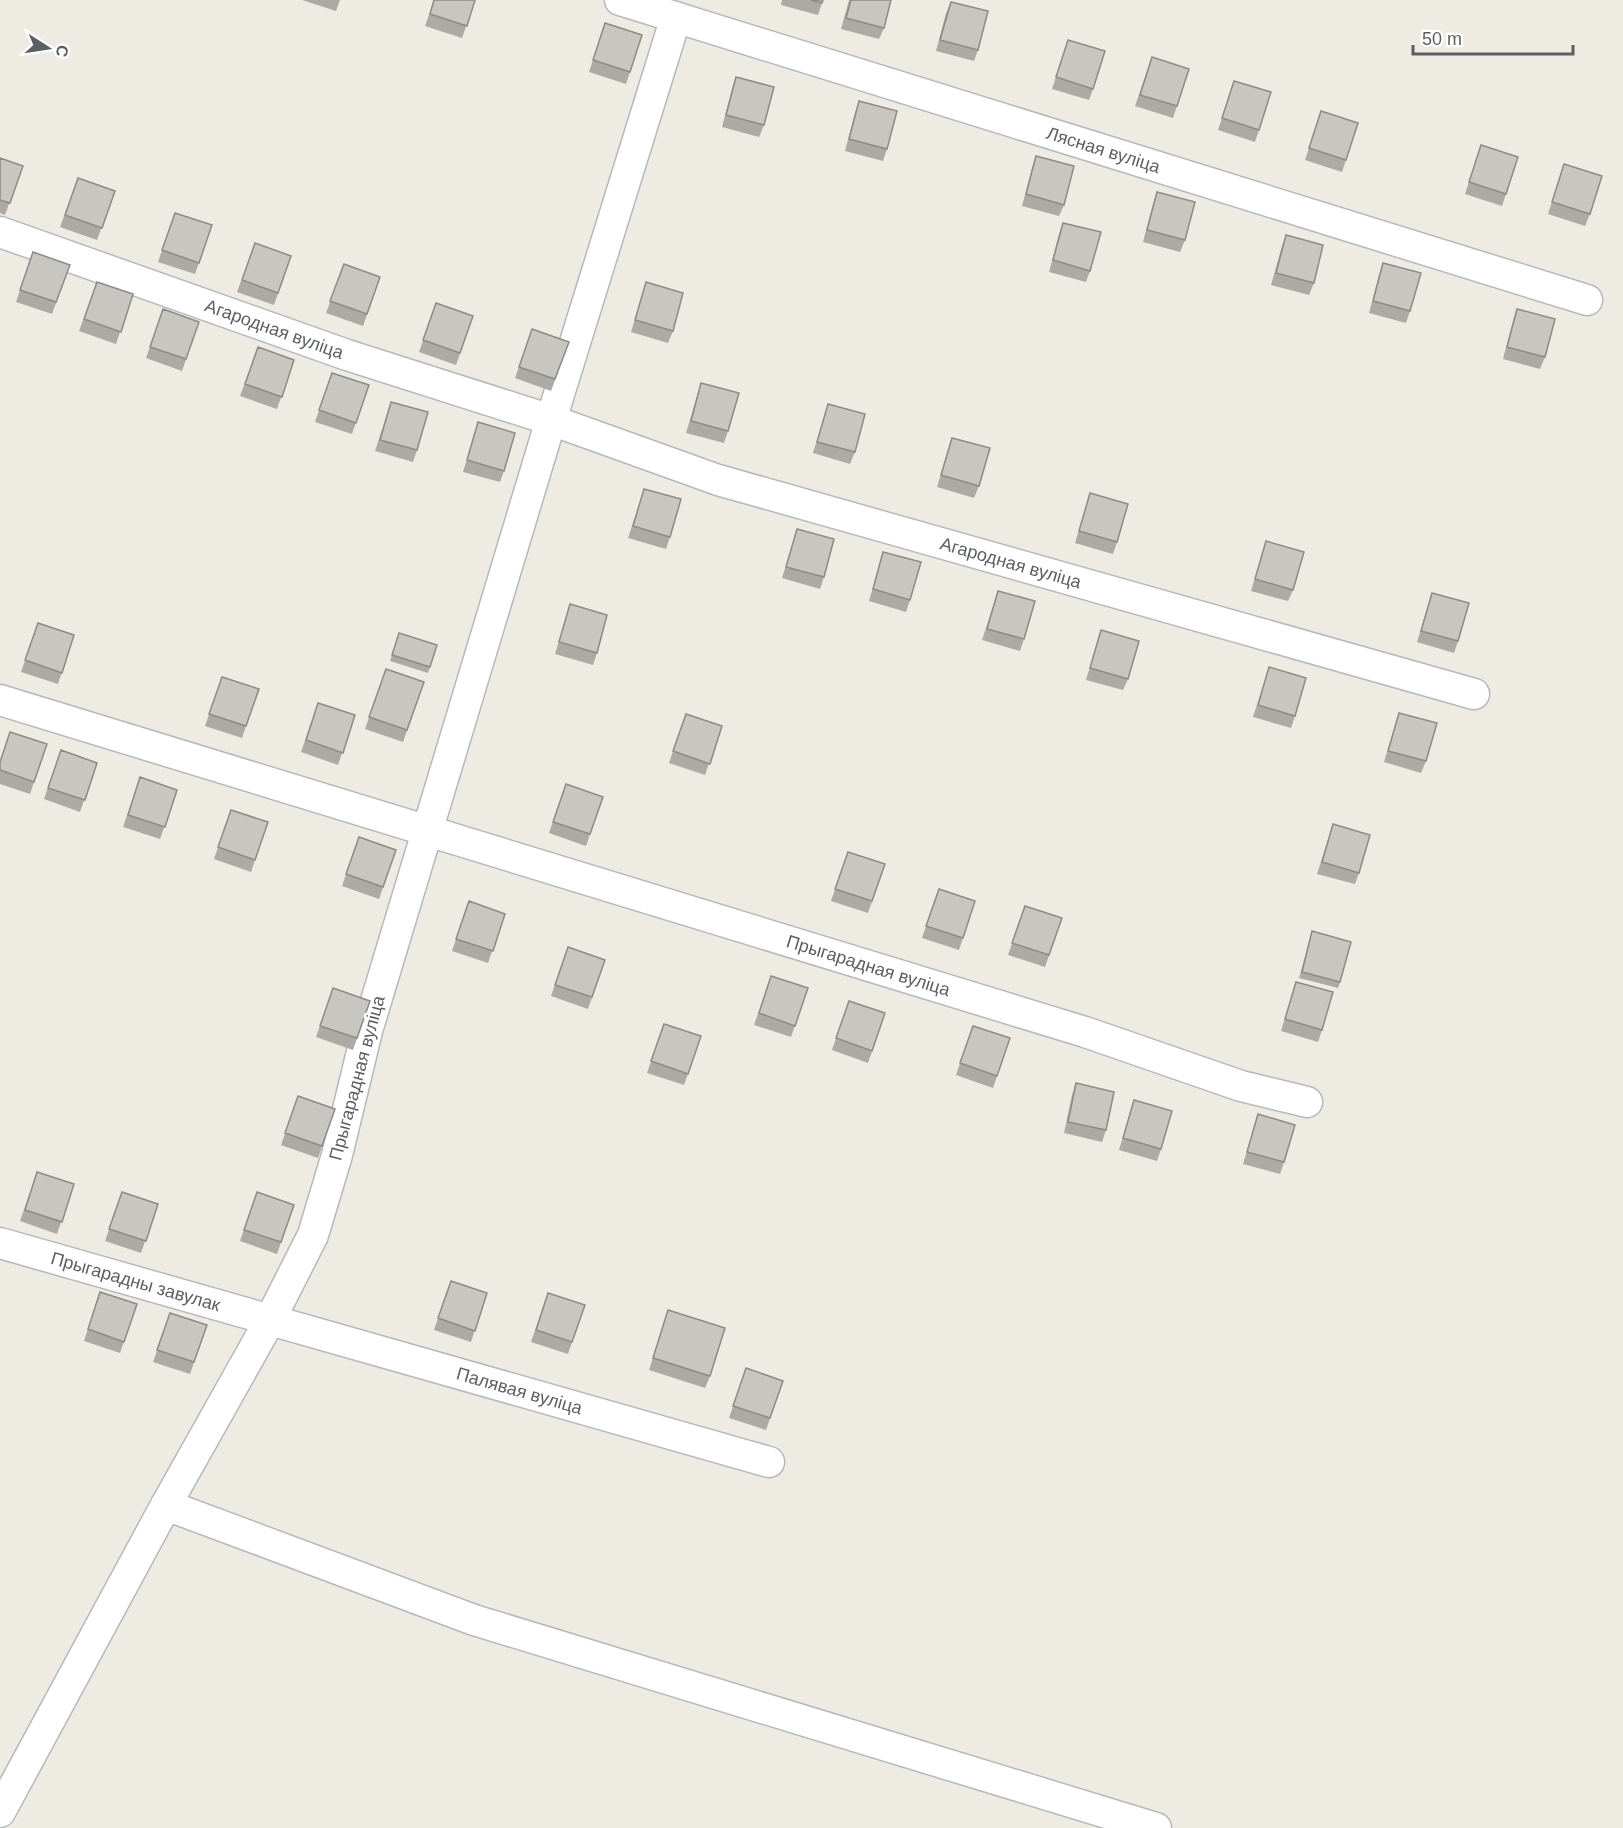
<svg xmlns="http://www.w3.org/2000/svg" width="1623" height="1828" viewBox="0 0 1623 1828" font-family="Arial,sans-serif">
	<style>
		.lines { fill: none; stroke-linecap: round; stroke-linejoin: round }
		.minor-casing { stroke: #b5b9bd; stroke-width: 33 }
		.minor { stroke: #fff; stroke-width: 30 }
		.wall { fill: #acaaa5 }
		.building { fill: #c8c6c0; stroke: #8c8b86; stroke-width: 1.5 }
		.labels { text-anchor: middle; stroke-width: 5; stroke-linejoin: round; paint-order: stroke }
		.street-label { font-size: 18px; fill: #5b5f63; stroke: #fff }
	</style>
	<rect width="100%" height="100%" fill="#eeebe3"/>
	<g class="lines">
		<defs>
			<g id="minor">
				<path id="s1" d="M620 0 1587 300"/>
				<path d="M676 17 551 420 367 1031 337 1155 313 1235 270 1320 166 1505 474 1620 1156 1828"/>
				<path id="s2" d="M0 232 347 355 551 420 718 480 1474 694"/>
				<path id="s3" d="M0 700 1085 1032 1241 1086 1307 1102"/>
				<path id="s4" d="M0 1243 769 1462"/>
				<path d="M0 1812 166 1505"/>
			</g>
		</defs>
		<use href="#minor" class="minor-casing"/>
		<use href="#minor" class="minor"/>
	</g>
	<path class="wall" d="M302 0H340L336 11Z
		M434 0H475L462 38 425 26Z
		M782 0H823L818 15 781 5Z
		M849 0H891L884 28 879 39 841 29Z
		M951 2 978 50 974 61 936 51 946 13Z
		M605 23 630 72 626 84 589 72Z
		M1068 40 1093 89 1089 100 1052 89Z
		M1152 57 1177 106 1173 118 1135 106Z
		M736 77 764 125 759 137 722 127 732 89Z
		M1234 81 1259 130 1255 142 1218 130Z
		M859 101 887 149 883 161 845 151 855 113Z
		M1321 111 1346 160 1342 172 1305 160Z
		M1481 145 1506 194 1502 206 1465 194Z
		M1036 156 1064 205 1059 216 1022 206 1032 168Z
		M0 158 23 166 5 215 0 213Z
		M1564 164 1590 214 1585 226 1548 214Z
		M78 178 115 191 97 240 60 227Z
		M1157 192 1185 240 1180 252 1143 242 1153 204Z
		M175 213 212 225 195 274 158 262Z
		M1063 223 1090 271 1086 282 1049 272 1059 234Z
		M1286 235 1314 283 1309 295 1271 285 1282 246Z
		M255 243 291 256 274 305 237 292Z
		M33 252 70 265 52 314 16 302Z
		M1383 263 1410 311 1406 323 1369 313 1379 275Z
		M344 264 380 277 363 326 326 313Z
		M97 282 133 294 116 344 79 331Z
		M646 282 673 331 668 343 631 332Z
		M436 303 473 316 456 365 419 352Z
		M163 309 199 322 182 371 146 358Z
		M1517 309 1545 357 1540 369 1503 359 1513 321Z
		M532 329 569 342 551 391 515 378Z
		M258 347 294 360 277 409 240 396Z
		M332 373 369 385 352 434 315 422Z
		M701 383 728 431 724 443 686 433Z
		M391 402 417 450 413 462 375 451Z
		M828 404 855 452 850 464 813 453Z
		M478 422 504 471 500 482 463 472Z
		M952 438 979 486 974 498 937 487Z
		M644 489 670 537 666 549 628 538Z
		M1090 493 1117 542 1113 554 1075 543Z
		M797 529 824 577 820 589 782 578Z
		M1266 541 1293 590 1288 601 1251 591Z
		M883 552 910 600 906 612 869 601Z
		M998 591 1024 639 1020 651 982 640Z
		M1432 593 1458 641 1454 653 1417 642Z
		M570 604 597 653 593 665 555 654Z
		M38 623 74 635 58 684 21 672Z
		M1101 630 1128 679 1123 690 1086 680Z
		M399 633 437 645 428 673 390 661Z
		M1269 667 1295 716 1291 728 1253 717Z
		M386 669 424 682 403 742 365 729Z
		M222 677 246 726 242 738 205 726Z
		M318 703 355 715 338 765 301 752Z
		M1399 713 1426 761 1421 773 1384 762Z
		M686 714 722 726 705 775 669 763Z
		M47 744 30 794 0 784V761Z
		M61 750 97 763 80 812 44 799Z
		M140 777 177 790 160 839 123 827Z
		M566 784 603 797 586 846 549 833Z
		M231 810 268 822 251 872 214 859Z
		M1333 824 1359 873 1355 884 1317 874Z
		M359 837 396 850 379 899 342 886Z
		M848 852 885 864 868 913 831 901Z
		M939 889 975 901 959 950 922 938Z
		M469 901 505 914 488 963 452 951Z
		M1025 906 1062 918 1045 967 1008 955Z
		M1312 931 1340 982 1338 988 1299 978Z
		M568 947 605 960 588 1009 551 996Z
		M771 976 808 988 791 1037 754 1025Z
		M1296 982 1322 1030 1318 1042 1281 1031Z
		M333 988 370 1001 353 1050 316 1037Z
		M849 1001 885 1013 868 1063 832 1050Z
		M664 1024 701 1036 684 1085 647 1073Z
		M973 1026 1010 1038 993 1088 956 1075Z
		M1076 1083 1106 1130 1102 1142 1064 1133 1072 1095Z
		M298 1096 335 1109 318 1158 281 1145Z
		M1134 1100 1161 1149 1157 1161 1119 1150Z
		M1258 1114 1284 1162 1280 1174 1243 1164Z
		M37 1172 74 1184 57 1234 20 1221Z
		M122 1192 158 1204 141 1253 105 1241Z
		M257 1192 294 1205 277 1254 240 1241Z
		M451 1281 487 1293 471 1342 434 1330Z
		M100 1292 137 1304 120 1353 84 1341Z
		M548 1293 585 1305 568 1354 531 1342Z
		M668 1310 710 1376 705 1388 649 1370Z
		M170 1313 207 1325 190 1374 153 1362Z
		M746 1368 783 1381 766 1430 729 1418Z"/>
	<path class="building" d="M434 0H475L467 26 430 14Z
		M811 0H823L822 3Z
		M851 0H891L884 28 846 18Z
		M951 2 988 11 978 50 940 40Z
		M605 23 642 35 630 72 593 60Z
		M1068 40 1105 51 1093 89 1056 77Z
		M1152 57 1189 69 1177 106 1140 95Z
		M736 77 774 87 764 125 726 115Z
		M1234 81 1271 92 1259 130 1222 118Z
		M859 101 897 111 887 149 849 139Z
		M1321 111 1358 123 1346 160 1309 148Z
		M1481 145 1518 157 1506 194 1469 182Z
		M1036 156 1074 166 1064 205 1026 194Z
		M0 158 23 166 10 203 0 200Z
		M1564 164 1602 176 1590 214 1552 202Z
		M78 178 115 191 102 228 65 215Z
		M1157 192 1195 202 1185 240 1147 230Z
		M175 213 212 225 199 263 162 250Z
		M1063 223 1101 232 1090 271 1053 260Z
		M1286 235 1323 245 1314 283 1276 273Z
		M255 243 291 256 278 293 242 280Z
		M33 252 70 265 56 302 20 290Z
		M1383 263 1421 273 1410 311 1373 301Z
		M344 264 380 277 367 314 330 301Z
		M97 282 133 294 121 332 84 319Z
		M646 282 683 293 673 331 635 320Z
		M436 303 473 316 460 353 423 340Z
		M163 309 199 322 186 359 150 347Z
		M1517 309 1555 319 1545 357 1507 347Z
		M532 329 569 342 555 379 519 367Z
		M258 347 294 360 282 397 245 384Z
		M332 373 369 385 356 423 319 410Z
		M701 383 739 393 728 431 691 421Z
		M391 402 428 412 417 450 380 440Z
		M828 404 865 414 855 452 817 442Z
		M478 422 515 433 504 471 467 460Z
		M952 438 990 448 979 486 941 475Z
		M644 489 681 499 670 537 633 526Z
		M1090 493 1128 504 1117 542 1079 531Z
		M797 529 834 539 824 577 786 567Z
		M1266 541 1304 552 1293 590 1255 579Z
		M883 552 921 562 910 600 873 589Z
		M998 591 1035 601 1024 639 987 629Z
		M1432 593 1469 603 1458 641 1421 631Z
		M570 604 607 615 597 653 559 642Z
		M38 623 74 635 62 673 25 660Z
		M1101 630 1139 641 1128 679 1090 668Z
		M399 633 437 645 430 667 392 655Z
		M1269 667 1306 678 1295 716 1258 705Z
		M386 669 424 682 407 730 369 717Z
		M222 677 259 689 246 726 209 714Z
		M318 703 355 715 343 753 306 740Z
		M1399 713 1437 723 1426 761 1388 751Z
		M686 714 722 726 710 764 673 751Z
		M10 732 47 744 34 782 0 770V762Z
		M61 750 97 763 85 800 48 788Z
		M140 777 177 790 165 827 128 815Z
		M566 784 603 797 590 834 553 822Z
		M231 810 268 822 255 860 218 847Z
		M1333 824 1370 835 1359 873 1322 862Z
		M359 837 396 850 383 887 346 874Z
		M848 852 885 864 872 901 835 889Z
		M939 889 975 901 963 938 926 926Z
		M469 901 505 914 493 951 456 939Z
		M1025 906 1062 918 1049 955 1012 943Z
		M1312 931 1351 942 1340 982 1302 972Z
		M568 947 605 960 592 997 555 985Z
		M771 976 808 988 795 1026 759 1013Z
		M1296 982 1333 992 1322 1030 1285 1019Z
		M333 988 370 1001 357 1038 320 1026Z
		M849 1001 885 1013 872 1051 836 1038Z
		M664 1024 701 1036 688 1074 651 1061Z
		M973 1026 1010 1038 997 1076 960 1063Z
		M1076 1083 1114 1092 1106 1130 1068 1122Z
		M298 1096 335 1109 322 1146 285 1133Z
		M1134 1100 1172 1111 1161 1149 1123 1138Z
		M1258 1114 1295 1125 1284 1162 1247 1152Z
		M37 1172 74 1184 62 1222 25 1210Z
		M122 1192 158 1204 146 1241 109 1229Z
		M257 1192 294 1205 281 1242 244 1230Z
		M451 1281 487 1293 475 1331 438 1318Z
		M100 1292 137 1304 124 1342 88 1329Z
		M548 1293 585 1305 572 1342 536 1330Z
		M668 1310 725 1328 710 1376 653 1358Z
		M170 1313 207 1325 194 1362 157 1350Z
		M746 1368 783 1381 770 1418 733 1406Z"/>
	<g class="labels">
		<g class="street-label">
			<text dy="6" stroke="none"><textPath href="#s1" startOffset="506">Лясная вуліца</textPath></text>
			<text dy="6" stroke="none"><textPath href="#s2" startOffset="291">Агародная вуліца</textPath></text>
			<text dy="6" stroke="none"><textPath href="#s2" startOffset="1064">Агародная вуліца</textPath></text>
			<text dy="6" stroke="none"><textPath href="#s3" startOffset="908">Прыгарадная вуліца</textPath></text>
			<text transform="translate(357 1078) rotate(-75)" y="6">Прыгарадная вуліца</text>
			<text dy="6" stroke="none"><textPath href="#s4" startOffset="141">Прыгарадны завулак</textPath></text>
			<text dy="6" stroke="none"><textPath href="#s4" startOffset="540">Палявая вуліца</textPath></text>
		</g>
	</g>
	<g transform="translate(48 48) rotate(102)" stroke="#ffffff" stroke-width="4.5" paint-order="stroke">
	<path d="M0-4.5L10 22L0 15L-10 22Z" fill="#5b5f63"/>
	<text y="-9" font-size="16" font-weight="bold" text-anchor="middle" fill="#5b5f63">С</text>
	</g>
	<path d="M1413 45v9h160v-9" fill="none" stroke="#5b5f63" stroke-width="3"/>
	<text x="1422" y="45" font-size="18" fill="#5b5f63" stroke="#ffffff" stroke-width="4.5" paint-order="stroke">50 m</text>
</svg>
